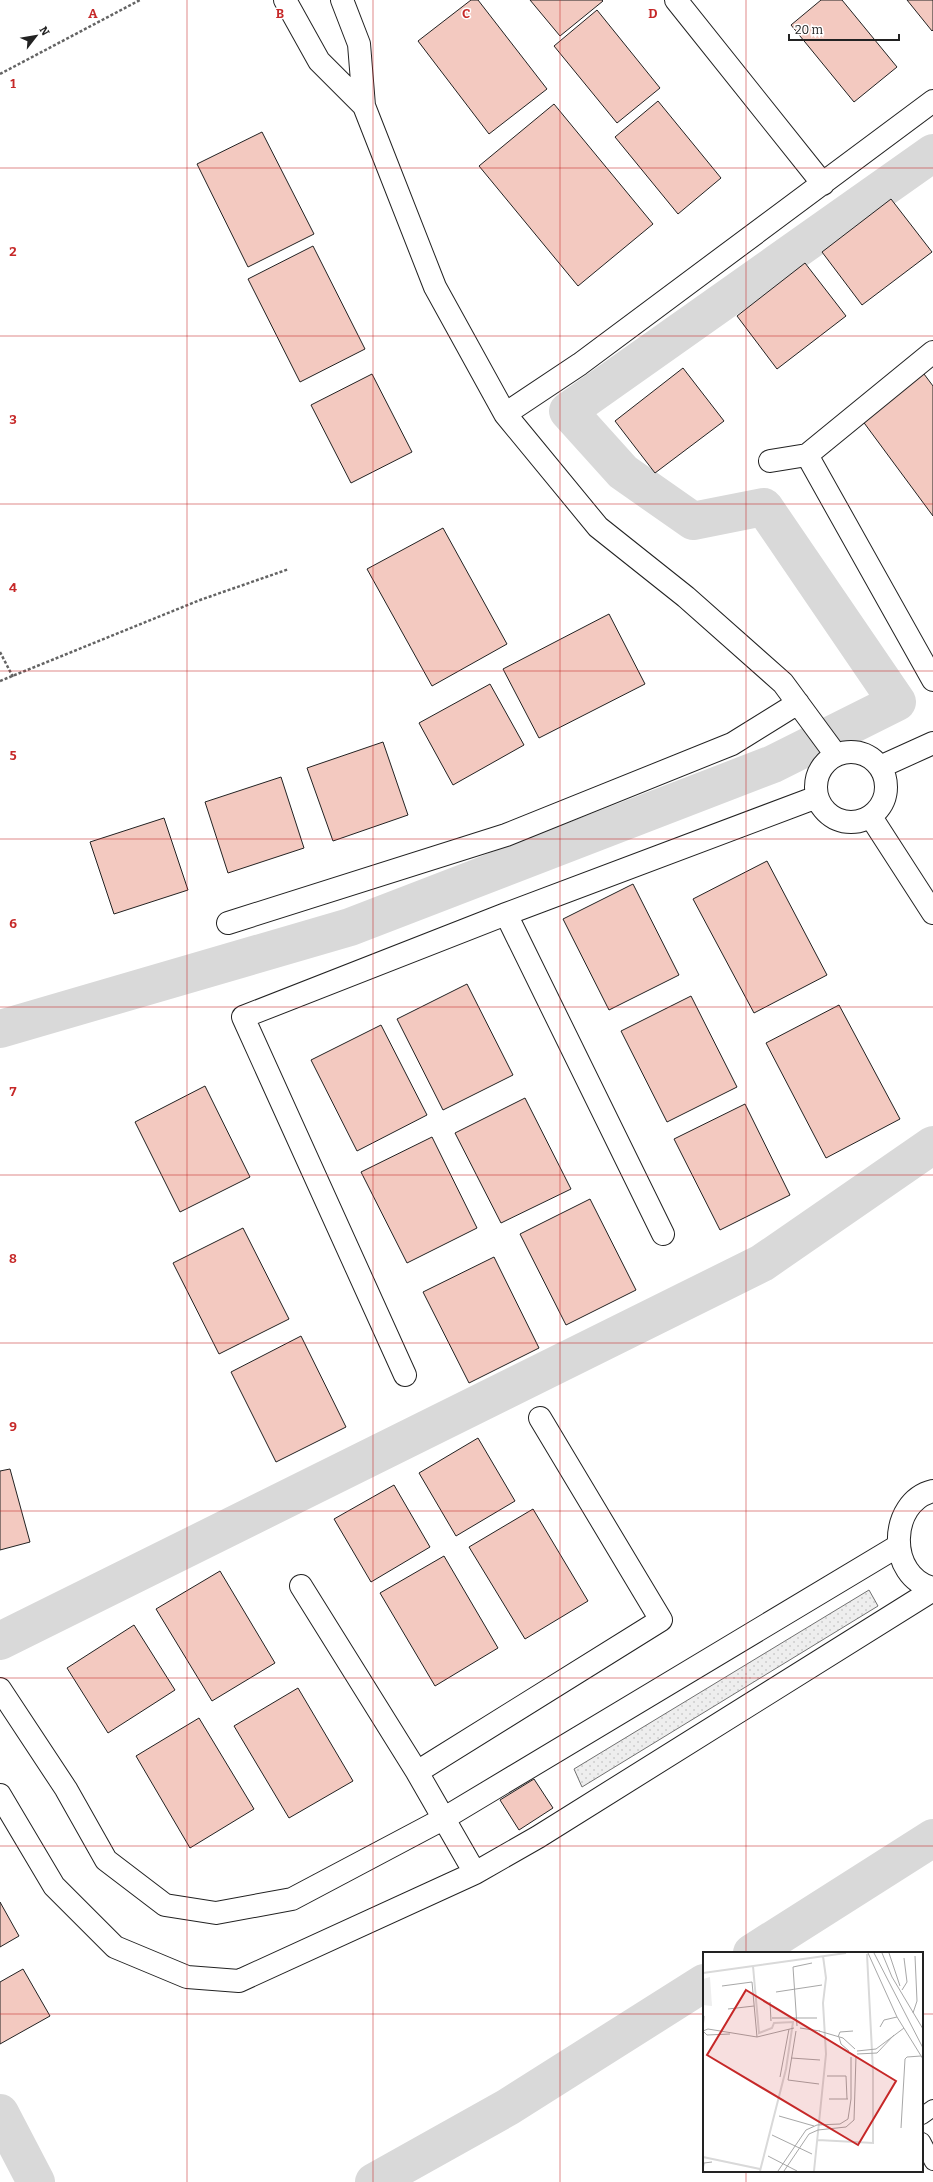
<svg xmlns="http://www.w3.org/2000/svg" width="933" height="2182" viewBox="0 0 933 2182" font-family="Bitter,serif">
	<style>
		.green { fill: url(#green-dots); stroke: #6f6f6f }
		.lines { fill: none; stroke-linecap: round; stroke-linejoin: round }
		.canal { stroke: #d9d9d9; stroke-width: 38 }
		.building { fill: #f3c9c0; stroke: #222 }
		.service-casing { stroke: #222; stroke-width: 18 }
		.minor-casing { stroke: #222; stroke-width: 24 }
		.path { stroke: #646464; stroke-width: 2.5; stroke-dasharray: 3 2; stroke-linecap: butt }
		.service { stroke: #fff; stroke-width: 16 }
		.minor { stroke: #fff; stroke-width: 22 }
		.grid { fill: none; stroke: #c62828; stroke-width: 1; stroke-opacity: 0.55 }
		.inset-river { fill: none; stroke: #d9d9d9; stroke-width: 2 }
		.inset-road { fill: none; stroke: #a7a7a7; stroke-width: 1 }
		.view { fill: #c62828; fill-opacity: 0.15; stroke: #c62828; stroke-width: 2 }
		.inset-edge { fill: none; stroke: #222; stroke-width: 2 }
		.grid-label { font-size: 13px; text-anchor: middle; font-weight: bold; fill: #c62828; stroke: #fff; stroke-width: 3; stroke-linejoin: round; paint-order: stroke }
	</style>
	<defs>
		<pattern id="green-dots" width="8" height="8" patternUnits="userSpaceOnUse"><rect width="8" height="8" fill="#eee"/><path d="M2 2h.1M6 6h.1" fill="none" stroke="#ccc" stroke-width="1.8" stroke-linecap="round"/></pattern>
	</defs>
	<rect width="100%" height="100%" fill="#fff"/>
	<path class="green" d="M869 1590 878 1606 582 1787 574 1769Z"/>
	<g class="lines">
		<path class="canal" d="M0 1029 350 927 773 764 897 702 764 507 693 521 623 472 568 411 933 153
			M0 1641 762 1263 933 1145
			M752 1953 933 1838
			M0 2113 36 2182
			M374 2182 508 2107 704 1983"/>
	</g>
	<path class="building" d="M471 0H478L547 89 489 134 418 41Z
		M530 0H602L603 1 560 36Z
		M821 0H842L897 67 854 102 791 25Z
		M907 0H933V30L932 31Z
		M597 10 660 88 617 123 554 46Z
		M658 101 721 178 678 214 615 137Z
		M554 104 653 224 578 286 479 166Z
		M262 132 314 234 248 267 197 164Z
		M891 199 932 252 862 305 822 252Z
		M313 246 365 349 300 382 248 279Z
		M805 263 846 316 777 369 737 316Z
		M683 368 724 421 655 473 615 421Z
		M921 370 933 386V516L859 416Z
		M372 374 412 452 351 483 311 405Z
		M443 528 507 644 432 686 367 569Z
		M609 614 645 684 539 738 503 669Z
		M490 684 524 745 453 785 419 723Z
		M383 742 408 815 333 841 307 768Z
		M281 777 304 848 228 873 205 802Z
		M164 818 188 890 114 914 90 842Z
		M767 861 827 975 754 1013 693 899Z
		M633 884 679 975 609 1010 563 919Z
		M467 984 513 1075 443 1110 397 1019Z
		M691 996 737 1087 667 1122 621 1031Z
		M839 1005 900 1119 826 1158 766 1043Z
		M381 1025 427 1115 357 1151 311 1060Z
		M205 1086 250 1177 180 1212 135 1122Z
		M525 1098 571 1189 501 1223 455 1133Z
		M745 1104 790 1195 720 1230 674 1139Z
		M432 1137 477 1228 407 1263 361 1172Z
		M590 1199 636 1290 566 1325 520 1234Z
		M243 1228 289 1319 219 1354 173 1263Z
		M494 1257 539 1348 469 1383 423 1292Z
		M301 1336 346 1427 276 1462 231 1372Z
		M478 1438 515 1501 456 1536 419 1473Z
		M10 1469 30 1542 0 1550V1471Z
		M394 1485 430 1547 371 1582 334 1519Z
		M533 1509 588 1601 525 1639 469 1547Z
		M444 1556 498 1648 435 1686 380 1593Z
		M220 1571 275 1663 212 1701 156 1609Z
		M134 1625 175 1690 108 1733 67 1668Z
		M298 1688 353 1781 289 1818 234 1726Z
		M199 1718 254 1809 190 1848 136 1756Z
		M534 1779 553 1808 519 1830 500 1800Z
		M0 1902 19 1936 0 1947Z
		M23 1969 50 2016 0 2044V1982Z"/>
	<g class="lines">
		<defs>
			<path id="service" d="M922 2116 933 2108
				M922 2141 933 2162"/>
			<path id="minor" d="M285 0 319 61 364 106
				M342 0 359 44 364 106 435 287 505 414 598 527 686 597 783 683 836 755
				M676 0 823 184
				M505 414 580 364 933 101
				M807 455 933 680
				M770 461 807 455 933 352
				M816 787a35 35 0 1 1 70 0a35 35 0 1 1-70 0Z
				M880 767 933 743
				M871 817 933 913
				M506 914 663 1234
				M228 923 506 835 732 744 798 703
				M405 1375 243 1017 506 914 817 797
				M933 1491C888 1502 887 1577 933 1588
				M301 1586 417 1772 475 1873
				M0 1689 66 1789 106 1860 165 1905 216 1913 292 1899 443 1819 898 1546
				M417 1772 661 1620 540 1418
				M0 1795 54 1886 115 1947 187 1977 239 1981 475 1873 538 1837 933 1590"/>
		</defs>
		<use href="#service" class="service-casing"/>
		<use href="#minor" class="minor-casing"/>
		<path class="path" d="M0 74 140 0
			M0 652 13 677
			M0 681 200 600 289 569"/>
		<use href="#service" class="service"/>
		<use href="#minor" class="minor"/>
	</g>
	<path class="grid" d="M187 0V2182M373 0V2182M560 0V2182M746 0V1953M0 168H933M0 336H933M0 504H933M0 671H933M0 839H933M0 1007H933M0 1175H933M0 1343H933M0 1511H933M0 1678H933M0 1846H933M0 2014H704M922 2014H933M746 2171V2182"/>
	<g transform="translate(703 1952)">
		<rect width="220" height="220" fill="#fff"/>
		<path d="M7 25 9 54 0 53V27Z" fill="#eee"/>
		<path class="inset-river" d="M50 14 56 81 69 76 71 71 90 70 83 117 57 219M0 21 143 1M115 188 170 191V119L164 2M0 205 57 217M111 219 123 102 120 51 123 26 120 4"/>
		<path class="inset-road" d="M165 1 194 65 220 107M171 1 220 96M179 1 189 25 220 77M186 1 197 34M19 34 49 30 54 85M199 38 204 30 201 6M73 40 119 33M67 50 68 69M25 57 51 54M210 61 214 49 212 4M69 66H114M94 74 90 15 109 11M177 75 181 68 194 65M97 76 117 79M0 79 5 77 54 85 91 76M0 79 4 83 27 82M0 79 1 64M93 79 85 128 116 132M116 79 140 86 152 97M135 85 137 80 150 79M136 85 138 92 146 99M154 99 173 97 201 76M154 102 174 101 191 83M88 106 117 108M124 124H143L144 147M77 125 86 77M126 147H145M76 164 111 174M198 176 202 107 204 105 218 104M69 183 109 202M65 204 94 219M0 219 1 211 9 210M75 219 103 178 114 173 137 172 145 167 148 147V105M81 219 106 182 115 178 143 175 151 168 153 104"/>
		<path class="view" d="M43 38 193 129 155 193 4 103Z"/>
		<rect width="220" height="220" class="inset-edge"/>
	</g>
	<g class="grid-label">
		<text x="93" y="18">A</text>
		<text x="280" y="18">B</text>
		<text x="466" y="18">C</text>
		<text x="653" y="18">D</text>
		<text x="13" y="88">1</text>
		<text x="13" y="256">2</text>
		<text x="13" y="424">3</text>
		<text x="13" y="592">4</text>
		<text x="13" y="760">5</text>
		<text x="13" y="928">6</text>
		<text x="13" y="1096">7</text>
		<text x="13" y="1263">8</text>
		<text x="13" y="1431">9</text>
	</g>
	<g transform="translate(36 36) rotate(59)" stroke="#ffffff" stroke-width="3" paint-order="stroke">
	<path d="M0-3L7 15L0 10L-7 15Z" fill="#222222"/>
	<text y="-6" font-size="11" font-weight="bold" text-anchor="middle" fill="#222222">N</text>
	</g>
	<path d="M789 34v6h110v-6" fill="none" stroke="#222222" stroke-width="2"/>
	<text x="795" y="34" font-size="12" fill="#222222" stroke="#ffffff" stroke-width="3" paint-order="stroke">20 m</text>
</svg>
